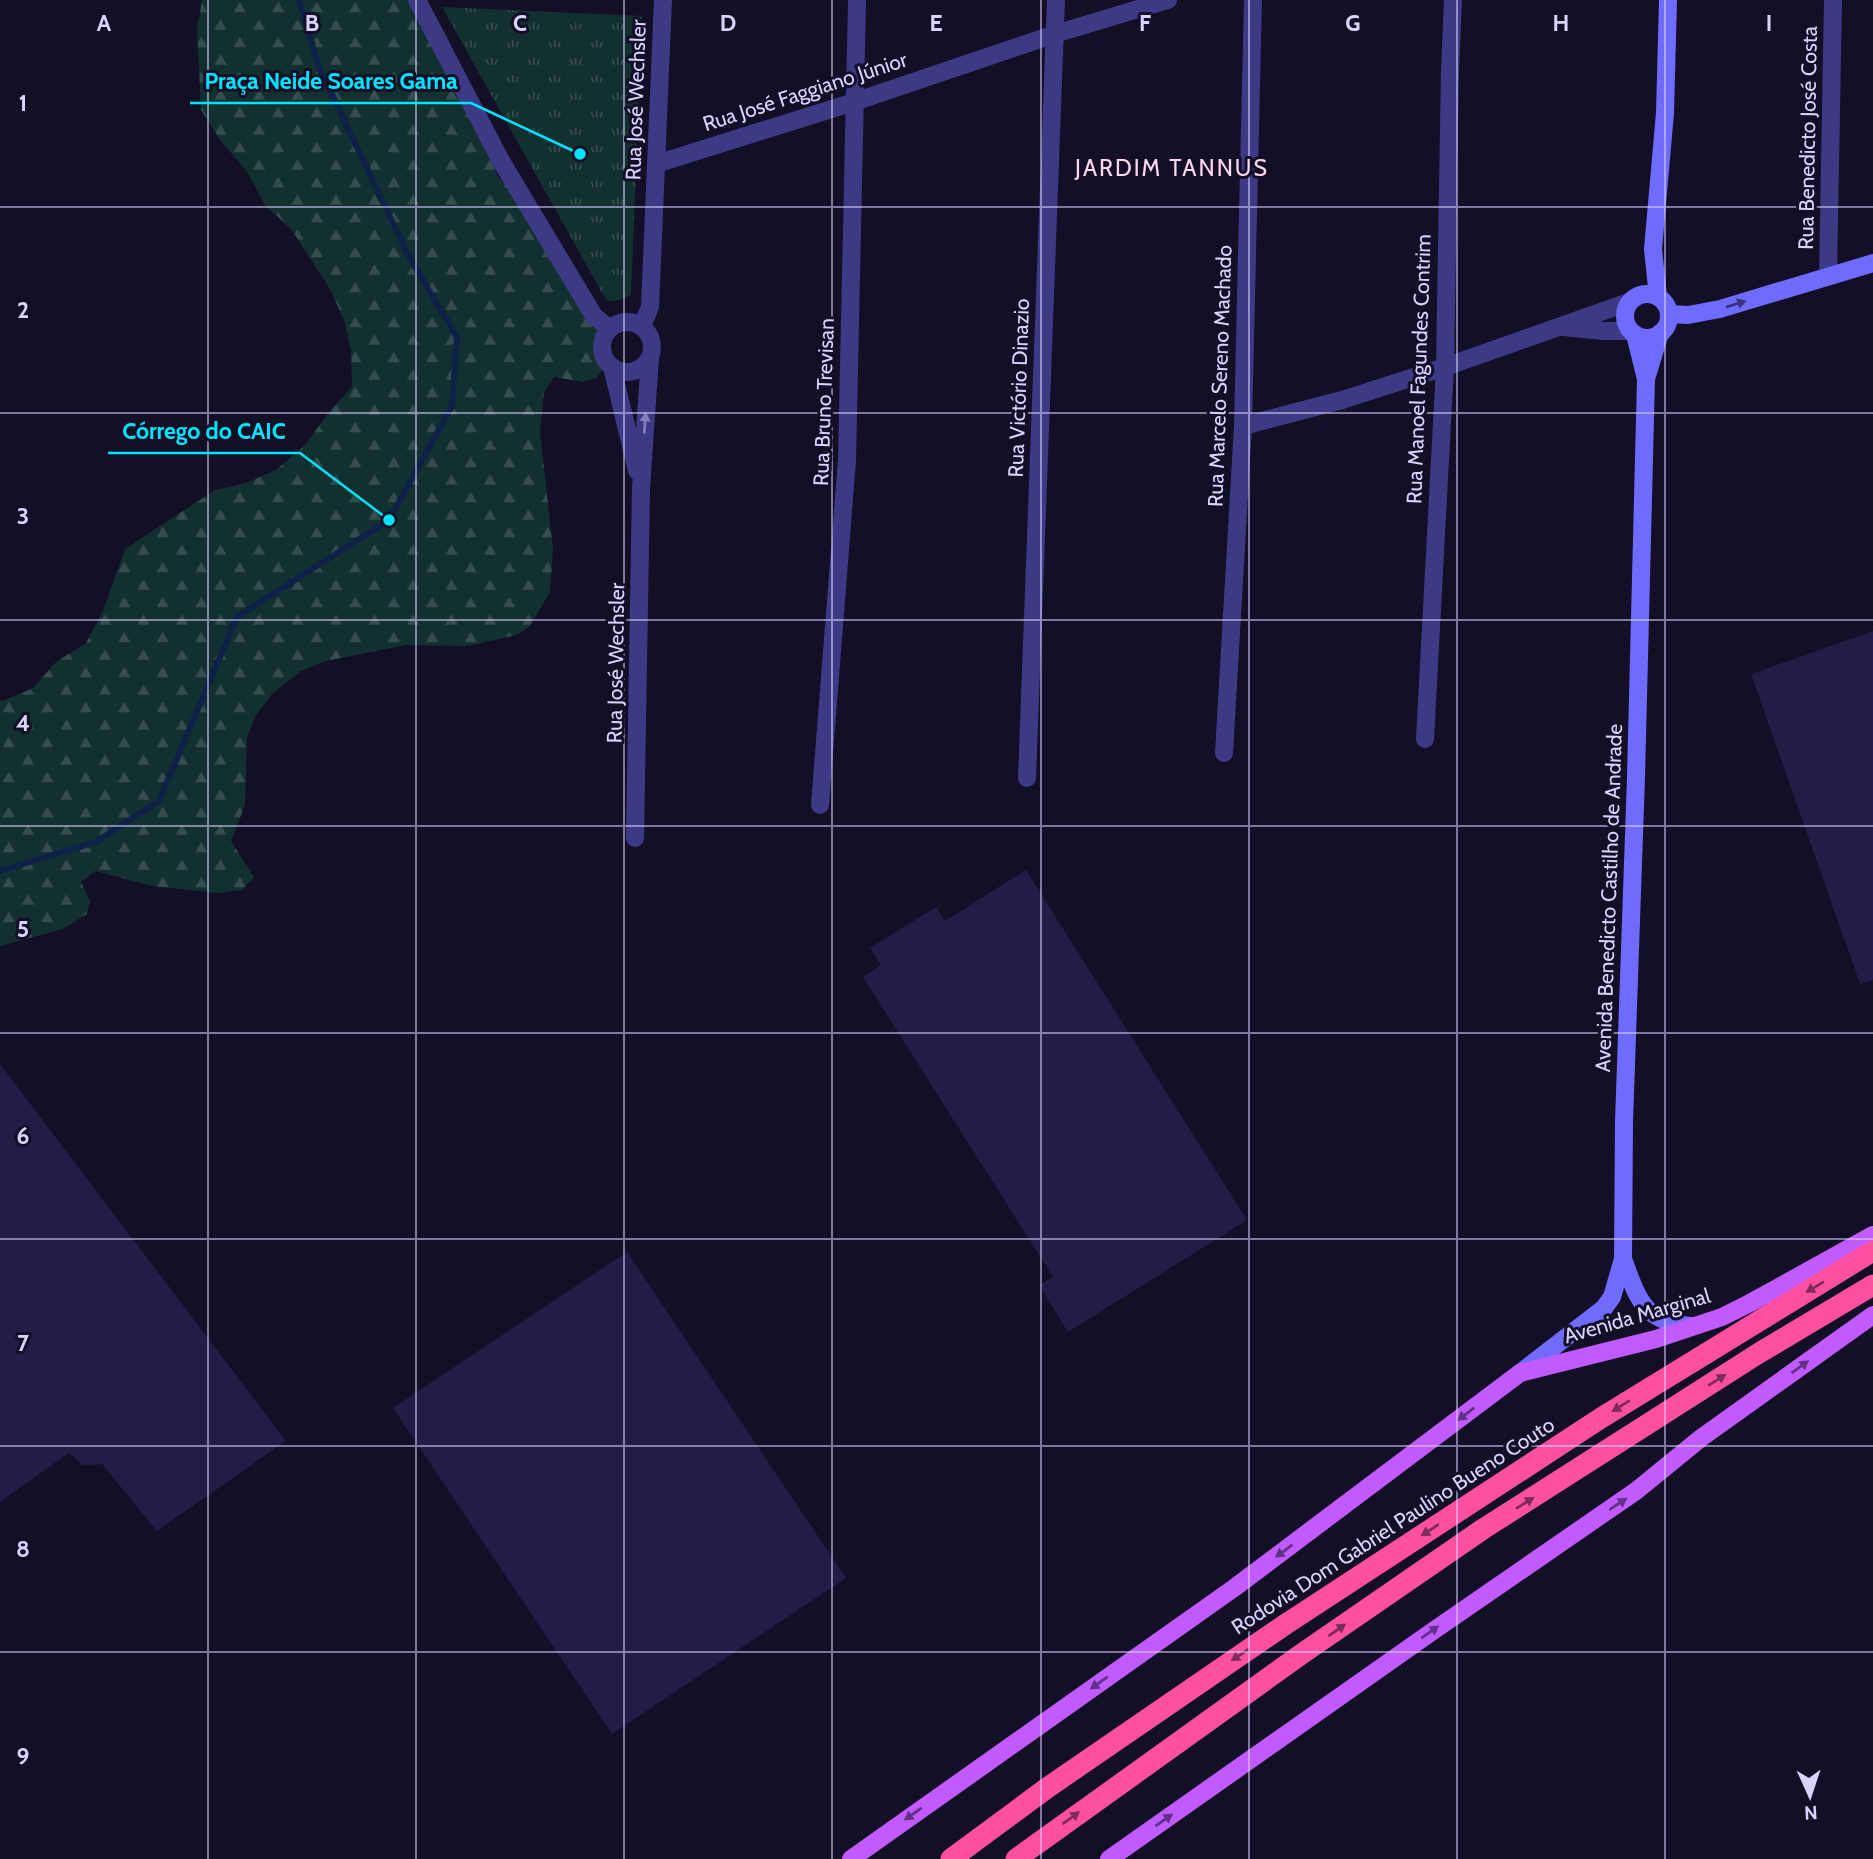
<svg xmlns="http://www.w3.org/2000/svg" width="1873" height="1859" viewBox="0 0 1873 1859" font-family="Cabin,sans-serif">
	<style>
		.grass { fill: url(#grass-tufts) }
		.forest { fill: url(#forest-firs) }
		.lines { fill: none; stroke-linecap: round; stroke-linejoin: round }
		.stream { stroke: #0c2248; stroke-width: 6 }
		.building { fill: #241b47 }
		.minor { stroke: #3d3a85; stroke-width: 18 }
		.secondary { stroke: #6f6bff; stroke-width: 18 }
		.primary { stroke: #c25bff; stroke-width: 18 }
		.motorway { stroke: #ff4fa3; stroke-width: 21 }
		.oneway { fill: #38347d }
		.oneway2 { fill: #837fbc }
		.oneway3 { fill: #7d2c5e }
		.oneway4 { fill: #623188 }
		.grid { fill: none; stroke: #d9d4ff; stroke-width: 2; stroke-opacity: 0.55 }
		.labels { text-anchor: middle; stroke-width: 6; stroke-linejoin: round; paint-order: stroke }
		.street-label { font-size: 21px; fill: #d9d4ff; stroke: #130f26 }
		.neighbourhood-label { font-size: 23px; letter-spacing: 2px; fill: #ffd6f0; stroke: #130f26 }
		.grid-label { font-size: 23px; text-anchor: middle; font-weight: bold; fill: #d9d4ff; stroke: #130f26; stroke-width: 6; stroke-linejoin: round; paint-order: stroke }
		.leader { fill: none; stroke: #00e5ff; stroke-width: 2.5 }
		.callout-dot { fill: #00e5ff; stroke: #130f26; stroke-width: 2.5 }
		.callout-label { font-size: 23px; text-anchor: middle; font-weight: bold; fill: #00e5ff; stroke: #130f26; stroke-width: 6; stroke-linejoin: round; paint-order: stroke }
	</style>
	<defs>
		<pattern id="grass-tufts" width="24" height="20" patternUnits="userSpaceOnUse" patternTransform="scale(1.75)"><rect width="24" height="20" fill="#12302f"/><path d="M3 7l-1-3M5 7V3M7 7l1-3M15 17l-1-3M17 17v-4M19 17l1-3" fill="none" stroke="#344d4e"/></pattern>
		<pattern id="forest-firs" width="22" height="20" patternUnits="userSpaceOnUse" patternTransform="scale(1.75)"><rect width="22" height="20" fill="#12302f"/><path d="M5 1l3.5 6h-7zM16 11l3.5 6h-7z" fill="#344d4e"/></pattern>
	</defs>
	<rect width="100%" height="100%" fill="#130f26"/>
	<path class="grass" d="M442 7 642 16 631 295 619 300 608 301 601 291Z"/>
	<path class="forest" d="M202 0H425L447 36 497 175 542 229 598 322 607 341 608 360 597 378 583 382 554 377 544 392 540 431 553 549 550 592 529 627 517 635 468 646 406 645 326 661 301 671 272 694 255 717 247 738 245 805 231 841 254 877 242 890 217 893 152 886 95 871 81 882 90 901 87 914 63 929 0 946V700L3 701 33 688 56 662 86 643 103 611 125 549 215 490 246 483 276 470 306 444 329 412 352 387 351 350 344 320 330 289 291 229 266 206 246 170 220 140 201 110 197 30Z"/>
	<g class="lines">
		<path class="stream" d="M0 871 96 842 159 801 237 617 389 520 452 406 457 337 409 257 319 67 299 0"/>
	</g>
	<path class="building" d="M1873 631V980L1860 984 1751 674Z
		M1026 870 1247 1220 1068 1332 1039 1285 1053 1277 863 977 881 965 870 948 936 907 945 921Z
		M0 1064 286 1441 157 1531 102 1464 83 1465 69 1453 0 1502Z
		M627 1252 846 1578 612 1734 393 1408Z"/>
	<g class="lines">
		<path class="minor" d="M417 0 501 161 594 316 609 328
			M656 164 854 102 1055 34 1168 0
			M1828 276 1833 0
			M602 347a25 25 0 1 1 50 0a25 25 0 1 1-50 0Z
			M642 326 650 307 663 0
			M1564 327 1603 331H1631
			M612 367 637 471
			M1243 426 1342 400 1445 367 1629 302
			M1425 739 1445 367 1450 70 1453 0
			M1224 753 1243 426 1253 0
			M1027 778 1056 0
			M820 805 847 460 857 0
			M635 838 641 488 650 358"/>
		<path class="secondary" d="M1625 316a22 22 0 1 1 44 0a22 22 0 1 1-44 0Z
			M1658 297 1653 249 1665 113 1668 0
			M1669 314 1688 315 1720 309 1873 263
			M1646 379 1660 333
			M1623 1259C1638 1299 1643 1322 1691 1326
			M1520 1373 1604 1308 1612 1297 1623 1259 1624 1122 1636 777 1646 379 1635 334"/>
		<path class="primary" d="M851 1859 1234 1588 1520 1373 1656 1339 1722 1317 1750 1303 1873 1235
			M1109 1859 1433 1631 1636 1491 1701 1438 1873 1315"/>
		<path class="motorway" d="M951 1859 1047 1788 1286 1624 1601 1418 1873 1251
			M1016 1859 1303 1653 1483 1529 1759 1353 1873 1285"/>
	</g>
	<defs><path id="oneway-solid" d="M-6-.8H1V-3.2L6.5 0L1 3.2V.8H-6Z" transform="scale(1.75)"/></defs>
	<use class="oneway" href="#oneway-solid" transform="translate(1736 304) rotate(-17)"/>
	<use class="oneway2" href="#oneway-solid" transform="translate(645 423) rotate(-86)"/>
	<g class="oneway3">
		<use href="#oneway-solid" transform="translate(1815 1287) rotate(149)"/>
		<use href="#oneway-solid" transform="translate(1717 1380) rotate(-32)"/>
		<use href="#oneway-solid" transform="translate(1621 1406) rotate(148)"/>
		<use href="#oneway-solid" transform="translate(1525 1503) rotate(-32)"/>
		<use href="#oneway-solid" transform="translate(1430 1530) rotate(147)"/>
		<use href="#oneway-solid" transform="translate(1337 1630) rotate(-35)"/>
		<use href="#oneway-solid" transform="translate(1240 1655) rotate(146)"/>
		<use href="#oneway-solid" transform="translate(1071 1818) rotate(-36)"/>
	</g>
	<g class="oneway4">
		<use href="#oneway-solid" transform="translate(1800 1367) rotate(-36)"/>
		<use href="#oneway-solid" transform="translate(1466 1414) rotate(142)"/>
		<use href="#oneway-solid" transform="translate(1618 1504) rotate(-34)"/>
		<use href="#oneway-solid" transform="translate(1284 1551) rotate(143)"/>
		<use href="#oneway-solid" transform="translate(1430 1632) rotate(-35)"/>
		<use href="#oneway-solid" transform="translate(1099 1683) rotate(145)"/>
		<use href="#oneway-solid" transform="translate(913 1814) rotate(145)"/>
		<use href="#oneway-solid" transform="translate(1164 1820) rotate(-35)"/>
	</g>
	<path class="grid" d="M208 0V1859M416 0V1859M624 0V1859M832 0V1859M1041 0V1859M1249 0V1859M1457 0V1859M1665 0V1859M0 207H1873M0 413H1873M0 620H1873M0 826H1873M0 1033H1873M0 1239H1873M0 1446H1873M0 1652H1873"/>
	<g class="labels">
		<g class="street-label">
			<text transform="translate(805 92) rotate(-18)" y="7">Rua José Faggiano Júnior</text>
			<text transform="translate(636 100) rotate(-88)" y="7">Rua José Wechsler</text>
			<text transform="translate(1808 138) rotate(-89)" y="7">Rua Benedicto José Costa</text>
			<text transform="translate(1419 369) rotate(-88)" y="7">Rua Manoel Fagundes Contrim</text>
			<text transform="translate(1220 376) rotate(-88)" y="7">Rua Marcelo Sereno Machado</text>
			<text transform="translate(1019 388) rotate(-88)" y="7">Rua Victório Dinazio</text>
			<text transform="translate(824 402) rotate(-88)" y="7">Rua Bruno Trevisan</text>
			<text transform="translate(616 663) rotate(-89)" y="7">Rua José Wechsler</text>
			<text transform="translate(1609 898) rotate(-88)" y="7">Avenida Benedicto Castilho de Andrade</text>
			<text transform="translate(1637 1316) rotate(-16)" y="7">Avenida Marginal</text>
			<text transform="translate(1393 1526) rotate(-33)" y="7">Rodovia Dom Gabriel Paulino Bueno Couto</text>
		</g>
		<g class="neighbourhood-label">
			<text x="1172" y="176">JARDIM TANNUS</text>
		</g>
	</g>
	<g class="grid-label">
		<text x="104" y="31">A</text>
		<text x="312" y="31">B</text>
		<text x="520" y="31">C</text>
		<text x="728" y="31">D</text>
		<text x="936" y="31">E</text>
		<text x="1145" y="31">F</text>
		<text x="1353" y="31">G</text>
		<text x="1561" y="31">H</text>
		<text x="1769" y="31">I</text>
		<text x="23" y="111">1</text>
		<text x="23" y="318">2</text>
		<text x="23" y="524">3</text>
		<text x="23" y="731">4</text>
		<text x="23" y="937">5</text>
		<text x="23" y="1144">6</text>
		<text x="23" y="1351">7</text>
		<text x="23" y="1557">8</text>
		<text x="23" y="1764">9</text>
	</g>
	<path class="leader" d="M580 154L471 103H190M389 520L300 453H108"/>
	<g class="callout-dot">
		<circle cx="580" cy="154" r="7"/>
		<circle cx="389" cy="520" r="7"/>
	</g>
	<g class="callout-label">
		<text x="331" y="89">Praça Neide Soares Gama</text>
		<text x="204" y="439">Córrego do CAIC</text>
	</g>
	<g transform="translate(1810 1796) rotate(177)" stroke="#130f26" stroke-width="5" paint-order="stroke">
	<path d="M0-5L12 26L0 18L-12 26Z" fill="#d9d4ff"/>
	<text y="-10" font-size="19" font-weight="bold" text-anchor="middle" fill="#d9d4ff">N</text>
	</g>
</svg>
